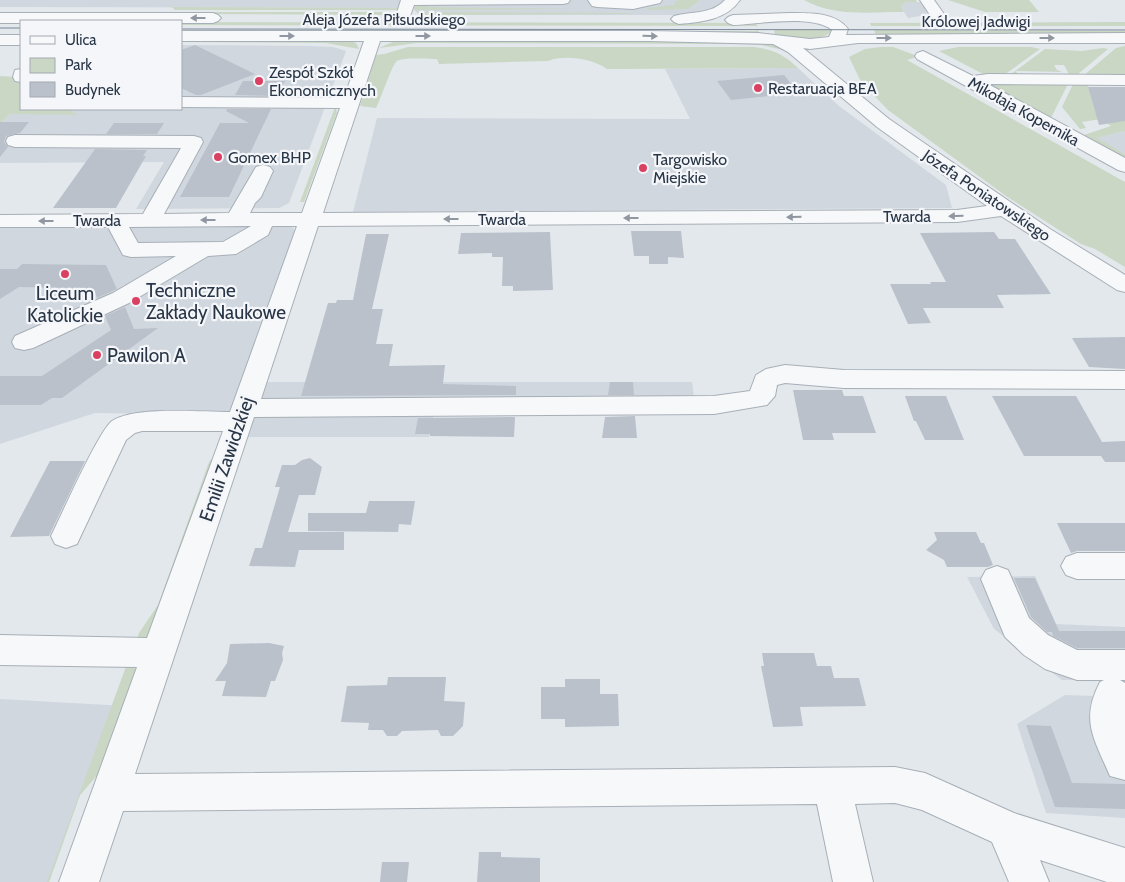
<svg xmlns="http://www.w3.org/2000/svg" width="1125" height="882" viewBox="0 0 1125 882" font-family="Cabin,sans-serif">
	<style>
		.built { fill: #d1d7df }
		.green { fill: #cad7c4 }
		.building { fill: #bac1cb }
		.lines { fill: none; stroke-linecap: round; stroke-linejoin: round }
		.minor-casing { stroke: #a7afb7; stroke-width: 2 }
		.minor { fill: #f7f8fa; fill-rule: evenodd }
		.tram { stroke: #7b8898; stroke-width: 1 }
		.oneway { fill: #9097a0 }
		.poi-dot { fill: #da4061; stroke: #f4f6f9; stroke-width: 2 }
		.labels { text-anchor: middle; stroke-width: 4.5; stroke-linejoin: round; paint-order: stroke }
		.far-street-label { font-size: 16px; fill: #293647; stroke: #f4f6f9 }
		.far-poi-label { font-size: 16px; fill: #293647; stroke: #f4f6f9; text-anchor: start }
		.poi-label { font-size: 19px; fill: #293647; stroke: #f4f6f9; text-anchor: start }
		.street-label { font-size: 19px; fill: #293647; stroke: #f4f6f9 }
	</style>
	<rect width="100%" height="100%" fill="#e3e8ec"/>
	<path class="built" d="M0 0H727L719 8 683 15H422L417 13 413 8 25 7H0Z
		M906 2H922L927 10 926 15 908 18 901 7Z
		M181 45 310 46 333 47 346 51 289 203 279 208 136 209 164 162 0 163V124L10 114H76L68 109H181Z
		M798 68 839 106 946 185 952 208 353 212 377 118 690 119 665 69Z
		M1125 131V154L1096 138Z
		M290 226 294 229 295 235 230 415 95 413 0 444V227Z
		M264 382H692L696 414H434L429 437H246Z
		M1035 576 1056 624 1125 627V679L1062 680 994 629 967 577Z
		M1065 695 1125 697V818L1046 813 1017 724Z
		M0 699 126 706 105 766 80 795 49 882H0Z"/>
	<path class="green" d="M680 0H700L688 9 649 10 646 8 673 5 676 4 674 2Z
		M804 0H916L917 2H906L901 7 904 12C870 12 834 17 804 0Z
		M948 0H1029L1039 12H985Z
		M428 3 427 7 572 9 414 10 416 5Z
		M172 7 399 8 398 10H175Z
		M178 12H393L384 15 181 14Z
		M416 12 629 13 631 14 425 15Z
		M181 22 755 23 758 26 181 25Z
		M1125 22V26H871L870 23Z
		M758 30 759 34 181 31H755Z
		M774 30H833C819 45 792 36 775 35Z
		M874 30 1125 31V35H876Z
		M346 40 356 43 359 49 326 43 181 42Z
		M395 41H744L774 44 792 52 761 45 737 44 417 43 379 48Z
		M1125 46V76H1083L1116 48Z
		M408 47H754C772 49 785 55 798 68L607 69C594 59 564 54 548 61L439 64 437 59C428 59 404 57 397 61 392 64 381 99 376 108L360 106 376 55 384 54Z
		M881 47H893L915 55 917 57 907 60 1125 182V267L1095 249 1081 244 1006 196 888 110 861 82 849 57 865 49Z
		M958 47H1031L1040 49 1004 75 983 74 939 51Z
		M1103 48 1108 49 1078 74 1070 76 1064 65H1054L1057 70 1062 72 1016 71 1018 75H1010L1045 49 1082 51Z
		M0 76 16 77 21 81V109H68L78 115 10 114 0 124Z
		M1074 82 1087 83 1095 111 1125 115V131L1097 138 1125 154V157L1084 135 1111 126 1101 119 1082 122 1086 128 1080 129 1062 107Z
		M992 83 1068 84 1051 118 992 86Z
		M335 107 337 112 304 202H300Z
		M215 455 147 639 135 644 139 633 158 605 209 462Z
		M128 661 137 671 105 766 80 795 49 882H47Z"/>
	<path class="building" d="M195 45 255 74 201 95H196L181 88V50Z
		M784 75 799 93 731 100 717 81Z
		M243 81H285L277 96 235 95Z
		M1088 87H1125V121L1099 125Z
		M227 109H271L229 197H180L220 123H249L226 111Z
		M0 122H29L20 133 6 136 4 142 8 147 0 157Z
		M114 123H164L157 134H106Z
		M95 149 147 150 143 156H146L116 208H53Z
		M631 231H681L684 258 668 257V264H649V256H634Z
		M550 232 553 290 513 291V286H502L503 257H492V253L458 254 461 233Z
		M994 232 999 239H1015L1051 294 997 295 1004 308H923L931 323 908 324 890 284H931L930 282H946L920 233Z
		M366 234H389L372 309H383L376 344H393L389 366 445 365 443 384 516 386V395L301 396 328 303H336L337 300H353Z
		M22 264 106 265 117 289 97 298 94 291 76 288 19 287 0 299V269H17Z
		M125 307 134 329 158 328 62 398H52L41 405H0V376H42L111 330 105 316Z
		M1125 337V369L1089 367 1072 338Z
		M610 382H633L634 395H608Z
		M793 390H842L844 396H863L876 433H832L834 440H803Z
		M905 396H946L964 440H925L916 421H914Z
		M992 396H1076L1102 442 1125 441V462H1105L1101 456H1024Z
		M635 416 637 438H602L605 417Z
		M515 417 514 437 430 436V434H415L418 418Z
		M310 458 322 467 315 495H299L288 532H344V550H299L295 567 249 566 255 548H262L280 487H275L282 465H295L302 460Z
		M50 461H85L49 536 10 537Z
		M369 501H415L411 525 399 524 398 532 308 531V513H366Z
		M1057 523H1125V551H1077L1071 553Z
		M934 532H976L981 543H984L993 565 988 567H947L944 560 926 550 937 540Z
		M1014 578H1035L1059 631H1125V648H1077L1053 636 1052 632H1047L1031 617Z
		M269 643 284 646 282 653 283 660 275 681H271L266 697 222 696 226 681H215L227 663 230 644Z
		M762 653H814L817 666H831L834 678H859L866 706 800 707 803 726 773 727 761 666H764Z
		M388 677H446L444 701 465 702 463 726 453 736H441L438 730 402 731 397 736H387L383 730H368L369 723 341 722 347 686 387 685Z
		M565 679H600V694H618L619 726 565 727V719H541V687H565Z
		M1026 725 1051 726 1072 783 1125 784V809L1055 807Z
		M479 852H501V857L540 858V882H477Z
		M382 862H409L407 882H380Z"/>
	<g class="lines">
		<defs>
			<path id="minor" d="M401 0H570L568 3 563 4 414 5 408 22H398L395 19Z
				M588 0H662L660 3 633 9 597 7 592 6Z
				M725 0H740C726 20 702 22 679 24L674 22 671 19 674 16C692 11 711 15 725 0Z
				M920 0H934L949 21 946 24H936Z
				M0 13H213L218 15 221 18 218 21 213 23H0Z
				M790 13C809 13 836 12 848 29L846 35 1125 33V43H858L810 49 803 48 889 119 1050 229 1125 275V292L1117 290 1001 216 957 222 318 226 261 399 714 396 750 391 756 375 766 369 785 365 844 370 1125 371V389L844 388 785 383 777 385 775 396 767 405 714 414 254 417 135 774 895 767 925 773 1014 813 1125 848V882H1107L1040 860 1049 882H1009L992 842 922 810 895 803 855 804 873 882H833L817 804 123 811 99 882H59L137 667 0 665V635L147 638 223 431H142L135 433 126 440 77 544 66 548 55 544 51 536C61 516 99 430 112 421 135 406 201 412 230 412L297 226H272L268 235 236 254 208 256 129 303 33 348 24 350 15 348 12 342 15 336 113 293 176 256 131 257 123 255 108 227H0V215L143 214 181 148 15 147 8 145 6 141 8 137 15 135 194 136 201 138 203 142 164 214 229 213 256 167 263 165 270 167 273 171 261 197 255 203 250 213H302L340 108 181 107V97L344 98 364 41H181V31H648L758 33 810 39 829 37 832 30C813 14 757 24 733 25L728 23 725 20 728 17 733 15ZM380 41H648L773 44 788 52 877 127 987 206 957 210 323 213ZM251 226 223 242 138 243 129 227Z
				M0 35H21V45H0Z
				M923 51 973 76 988 74 1125 75V85L988 84 1125 158V172L1118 170 917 59 915 56 917 53Z
				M21 69V82L15 81 13 77 15 70Z
				M1077 553H1125V579H1077L1066 575 1061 566 1066 557Z
				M997 566 1008 570 1029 618 1048 635 1077 650H1125V680H1120L1125 683V780L1110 776C1094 739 1080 720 1100 682L1104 680H1077L1045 669 1024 655 1005 637 981 579 986 570Z"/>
		</defs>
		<use href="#minor" class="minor-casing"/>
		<use href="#minor" class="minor"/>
		<path class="tram" d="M0 28H21
			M181 29 1125 30"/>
	</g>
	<defs><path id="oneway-solid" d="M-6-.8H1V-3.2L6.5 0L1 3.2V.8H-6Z" transform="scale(1.25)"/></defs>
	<g class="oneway">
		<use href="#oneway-solid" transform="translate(198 18) rotate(-180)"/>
		<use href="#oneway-solid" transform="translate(287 36)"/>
		<use href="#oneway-solid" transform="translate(423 36)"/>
		<use href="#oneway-solid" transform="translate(650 36) rotate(1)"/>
		<use href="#oneway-solid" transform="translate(884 38)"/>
		<use href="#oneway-solid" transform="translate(1047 38)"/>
		<use href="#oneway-solid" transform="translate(956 216) rotate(179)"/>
		<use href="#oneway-solid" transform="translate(794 217) rotate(179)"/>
		<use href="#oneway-solid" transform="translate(631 218) rotate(180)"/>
		<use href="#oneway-solid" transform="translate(451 219) rotate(-180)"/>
		<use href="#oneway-solid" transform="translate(208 220) rotate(180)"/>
		<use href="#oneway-solid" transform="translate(46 221) rotate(180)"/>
	</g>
	<g class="poi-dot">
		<circle cx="259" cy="81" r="5"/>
		<circle cx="758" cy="88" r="5"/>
		<circle cx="218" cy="157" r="5"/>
		<circle cx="643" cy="168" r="5"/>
		<circle cx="65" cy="274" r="5"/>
		<circle cx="136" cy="301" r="5"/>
		<circle cx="97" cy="355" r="5"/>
	</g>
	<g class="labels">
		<g class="far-street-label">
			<text x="384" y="25">Aleja Józefa Piłsudskiego</text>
			<text x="976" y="27">Królowej Jadwigi</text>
			<text transform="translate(1024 111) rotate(29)" y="6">Mikołaja Kopernika</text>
			<text transform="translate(987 195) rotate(34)" y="6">Józefa Poniatowskiego</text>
			<text x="907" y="222">Twarda</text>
			<text x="502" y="225">Twarda</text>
			<text x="97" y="226">Twarda</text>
		</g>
		<g class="far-poi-label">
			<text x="269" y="78">Zespół Szkół<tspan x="269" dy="18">Ekonomicznych</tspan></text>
			<text x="768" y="94">Restaruacja BEA</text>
			<text x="228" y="163">Gomex BHP</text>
			<text x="653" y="165">Targowisko<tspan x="653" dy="18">Miejskie</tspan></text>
		</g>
		<g class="poi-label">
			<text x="146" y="297">Techniczne<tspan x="146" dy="22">Zakłady Naukowe</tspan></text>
			<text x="65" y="300" text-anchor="middle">Liceum<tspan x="65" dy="22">Katolickie</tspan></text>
			<text x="107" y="362">Pawilon A</text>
		</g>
		<g class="street-label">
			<text transform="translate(226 459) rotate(-71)" y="7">Emilii Zawidzkiej</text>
		</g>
	</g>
	<rect x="20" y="20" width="162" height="90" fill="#f4f6f9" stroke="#a3a9b2"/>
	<rect x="30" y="36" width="25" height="8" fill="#f7f8fa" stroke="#a3a9b2"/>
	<text x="65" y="45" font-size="15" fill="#293647">Ulica</text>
	<rect x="30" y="58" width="25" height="15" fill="#cad7c4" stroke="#a3a9b2"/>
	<text x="65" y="70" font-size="15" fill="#293647">Park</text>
	<rect x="30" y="82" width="25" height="15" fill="#bac1cb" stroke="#a3a9b2"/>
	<text x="65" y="95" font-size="15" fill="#293647">Budynek</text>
</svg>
